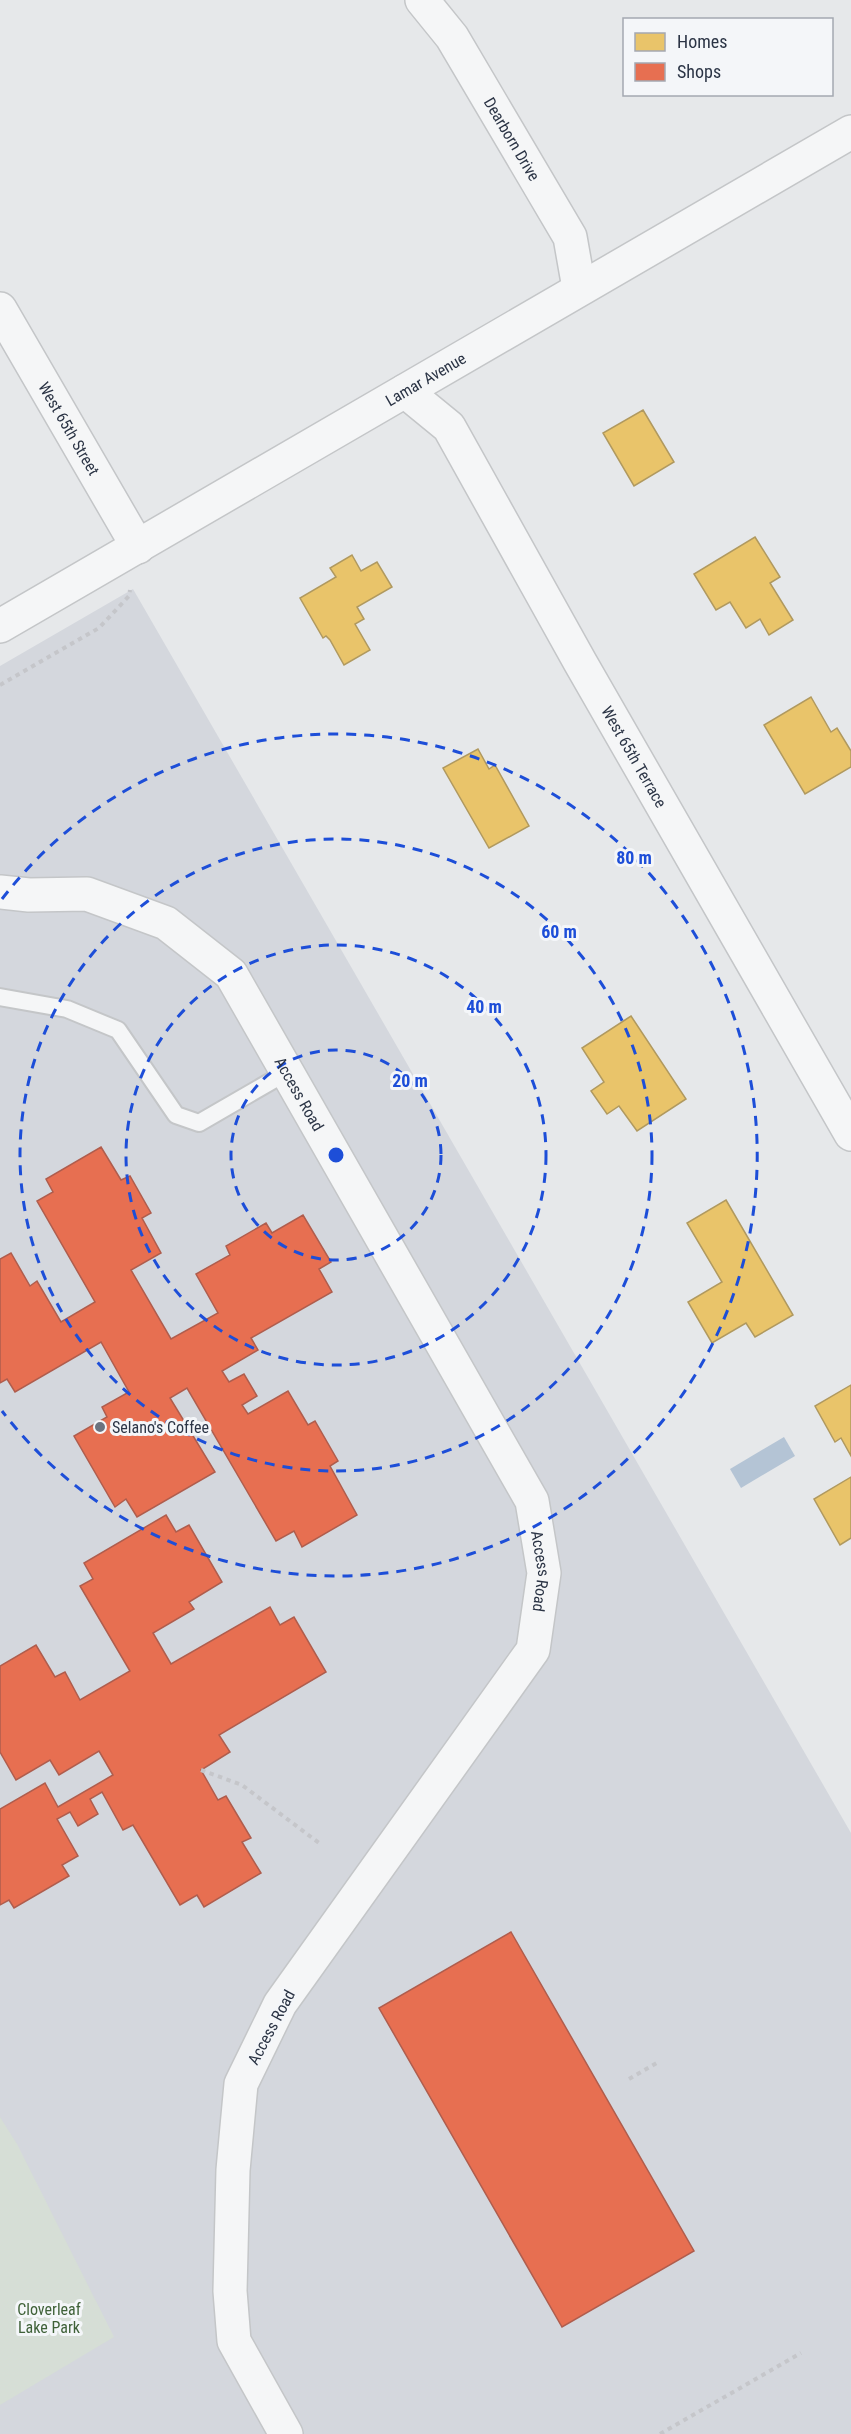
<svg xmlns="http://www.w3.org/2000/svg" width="851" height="2434" viewBox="0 0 851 2434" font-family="'Roboto Condensed',sans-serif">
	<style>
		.built { fill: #d4d7dd }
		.green { fill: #d6ded6 }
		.water { fill: #b4c4d5 }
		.homes { fill: #e9c46a; stroke: #b0995f; stroke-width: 1.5 }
		.shops { fill: #e76f51; stroke: #af5d4d; stroke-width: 1.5 }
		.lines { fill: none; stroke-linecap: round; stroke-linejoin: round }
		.service-casing { stroke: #c4c6c8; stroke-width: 20 }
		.minor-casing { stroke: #c4c6c8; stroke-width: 36 }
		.tertiary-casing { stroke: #c4c6c8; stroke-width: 36 }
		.path { stroke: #c5c6ca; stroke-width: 4; stroke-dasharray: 4.5 4.5; stroke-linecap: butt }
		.service { stroke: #f5f6f7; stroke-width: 16 }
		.minor { stroke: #f5f6f7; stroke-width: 33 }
		.tertiary { stroke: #f5f6f7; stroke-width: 33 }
		.ring { fill: none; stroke: #1d4ed8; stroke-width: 3; stroke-dasharray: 10 8 }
		.poi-dot { fill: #6c737f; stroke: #f4f6f9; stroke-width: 2 }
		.labels { text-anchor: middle; stroke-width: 6; stroke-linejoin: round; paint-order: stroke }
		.street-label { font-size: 16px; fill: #2b3445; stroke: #f4f6f9 }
		.poi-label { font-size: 16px; fill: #2b3445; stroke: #f4f6f9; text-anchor: start }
		.park-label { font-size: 16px; fill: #3f6138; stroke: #f4f6f9 }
		.centre { fill: #1d4ed8; stroke: #f4f6f9; stroke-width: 3 }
		.ring-label { font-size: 18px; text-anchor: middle; font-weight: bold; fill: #1d4ed8; stroke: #f4f6f9; stroke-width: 6; stroke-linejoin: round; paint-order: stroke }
	</style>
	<rect width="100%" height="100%" fill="#e6e8ea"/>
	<path class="built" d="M133 589 851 1833V2434H0V666Z"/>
	<path class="green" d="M0 2117 17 2144 114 2337 0 2405Z"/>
	<path class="water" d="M784 1437 795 1456 741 1488 730 1469Z"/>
	<path class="homes" d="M643 410 674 462 634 486 603 433Z
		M755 537 780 577 770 583 793 620 769 635 760 619 746 628 730 602 716 610 694 574Z
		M352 555 361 571 377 562 392 587 357 607 364 619 355 624 370 650 344 665 330 640 326 636 323 638 300 598 336 577 330 568Z
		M811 697 831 732 837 728 851 751V767L805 794 764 725Z
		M478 749 489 769 495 765 529 826 489 848 443 768Z
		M631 1016 686 1099 637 1131 619 1106 607 1114 591 1091 604 1082 582 1048Z
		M726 1200 793 1315 755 1337 746 1323 712 1343 688 1302 722 1282 687 1223Z
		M851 1385V1456L841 1438 835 1442 815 1406Z
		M851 1477V1538L840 1545 814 1499Z"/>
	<path class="shops" d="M101 1147 121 1180 130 1176 151 1213 142 1218 161 1253 131 1270 171 1339 218 1313 196 1274 230 1255 226 1246 266 1223 272 1233 303 1215 331 1262 319 1269 332 1292 251 1338 258 1350 222 1371 229 1382 244 1374 257 1396 242 1405 248 1414 288 1391 308 1425 315 1421 338 1461 330 1466 357 1515 302 1547 294 1531 276 1541 187 1388 170 1398 215 1472 137 1517 126 1499 115 1507 74 1436 107 1417 102 1407 129 1392 101 1342 15 1392 7 1379 0 1383V1259L11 1253 30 1286 37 1281 61 1322 95 1302 37 1201 53 1192 46 1179Z
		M166 1515 176 1532 189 1525 222 1582 189 1602 194 1609 153 1633 171 1664 270 1607 280 1625 294 1617 326 1672 219 1735 230 1752 201 1770 218 1800 226 1796 251 1838 242 1842 261 1873 204 1907 197 1895 180 1905 133 1825 123 1830 102 1792 90 1799 98 1814 78 1826 70 1812 57 1819 78 1856 62 1865 69 1876 14 1908 9 1900 0 1905V1809L45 1783 58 1807 113 1775 99 1751 59 1775 50 1760 16 1780 0 1752V1666L36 1645 55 1677 65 1672 80 1700 130 1671 80 1586 93 1579 84 1563Z
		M511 1932 694 2251 562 2327 379 2008Z"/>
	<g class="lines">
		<defs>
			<path id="service" d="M0 997 67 1009 118 1030 176 1115 199 1123 287 1072"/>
			<g id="minor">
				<path id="s1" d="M422 0 452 37 570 237 579 288"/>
				<path id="s2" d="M0 309 138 547"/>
				<path id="s3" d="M405 391 449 427 580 662 851 1134"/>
				<path id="s4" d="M0 892 29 895 87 894 166 923 231 974 532 1501 544 1573 533 1650 280 2004 241 2084 233 2170 230 2291 234 2341 286 2434"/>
			</g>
			<g id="tertiary">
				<path id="s5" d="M0 626 851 132"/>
			</g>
		</defs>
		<use href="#service" class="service-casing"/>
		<use href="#minor" class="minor-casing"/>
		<use href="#tertiary" class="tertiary-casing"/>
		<path class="path" d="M0 685 99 628 129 596 130 590
			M201 1770 242 1785 319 1843
			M629 2079 660 2061
			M660 2434 801 2353"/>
		<use href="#service" class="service"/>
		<use href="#minor" class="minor"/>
		<use href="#tertiary" class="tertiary"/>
	</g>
	<g class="ring">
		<circle cx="336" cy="1155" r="105"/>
		<circle cx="336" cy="1155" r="210"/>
		<circle cx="336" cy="1155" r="316"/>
		<path d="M2 899A421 421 0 1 1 2 1411"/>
	</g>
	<circle class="poi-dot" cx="100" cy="1427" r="6"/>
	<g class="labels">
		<g class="street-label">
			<text dy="6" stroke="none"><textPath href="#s1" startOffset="166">Dearborn Drive</textPath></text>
			<text dy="6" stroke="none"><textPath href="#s5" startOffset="492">Lamar Avenue</textPath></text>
			<text dy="6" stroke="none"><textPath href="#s2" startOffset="138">West 65th Street</textPath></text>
			<text dy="6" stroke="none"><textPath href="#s3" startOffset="435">West 65th Terrace</textPath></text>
			<text dy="6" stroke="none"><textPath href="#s4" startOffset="392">Access Road</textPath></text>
			<text dy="6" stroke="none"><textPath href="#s4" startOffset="932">Access Road</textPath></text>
			<text transform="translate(271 2027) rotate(-62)" y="6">Access Road</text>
		</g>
		<g class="poi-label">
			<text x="112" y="1433">Selano's Coffee</text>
		</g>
		<g class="park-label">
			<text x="49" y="2315">Cloverleaf<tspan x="49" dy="18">Lake Park</tspan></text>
		</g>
	</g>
	<circle cx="336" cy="1155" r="9" class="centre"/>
	<g class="ring-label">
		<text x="634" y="864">80 m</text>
		<text x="559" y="938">60 m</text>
		<text x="484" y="1013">40 m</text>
		<text x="410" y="1087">20 m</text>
	</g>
	<rect x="623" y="18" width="210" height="78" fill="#f4f6f9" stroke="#a4a8b1" stroke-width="1.5"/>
	<rect x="635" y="33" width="30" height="18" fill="#e9c46a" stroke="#a4a8b1" stroke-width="1.5"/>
	<text x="677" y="48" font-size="18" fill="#2b3445">Homes</text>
	<rect x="635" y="63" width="30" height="18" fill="#e76f51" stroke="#a4a8b1" stroke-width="1.5"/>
	<text x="677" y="78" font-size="18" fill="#2b3445">Shops</text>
</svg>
